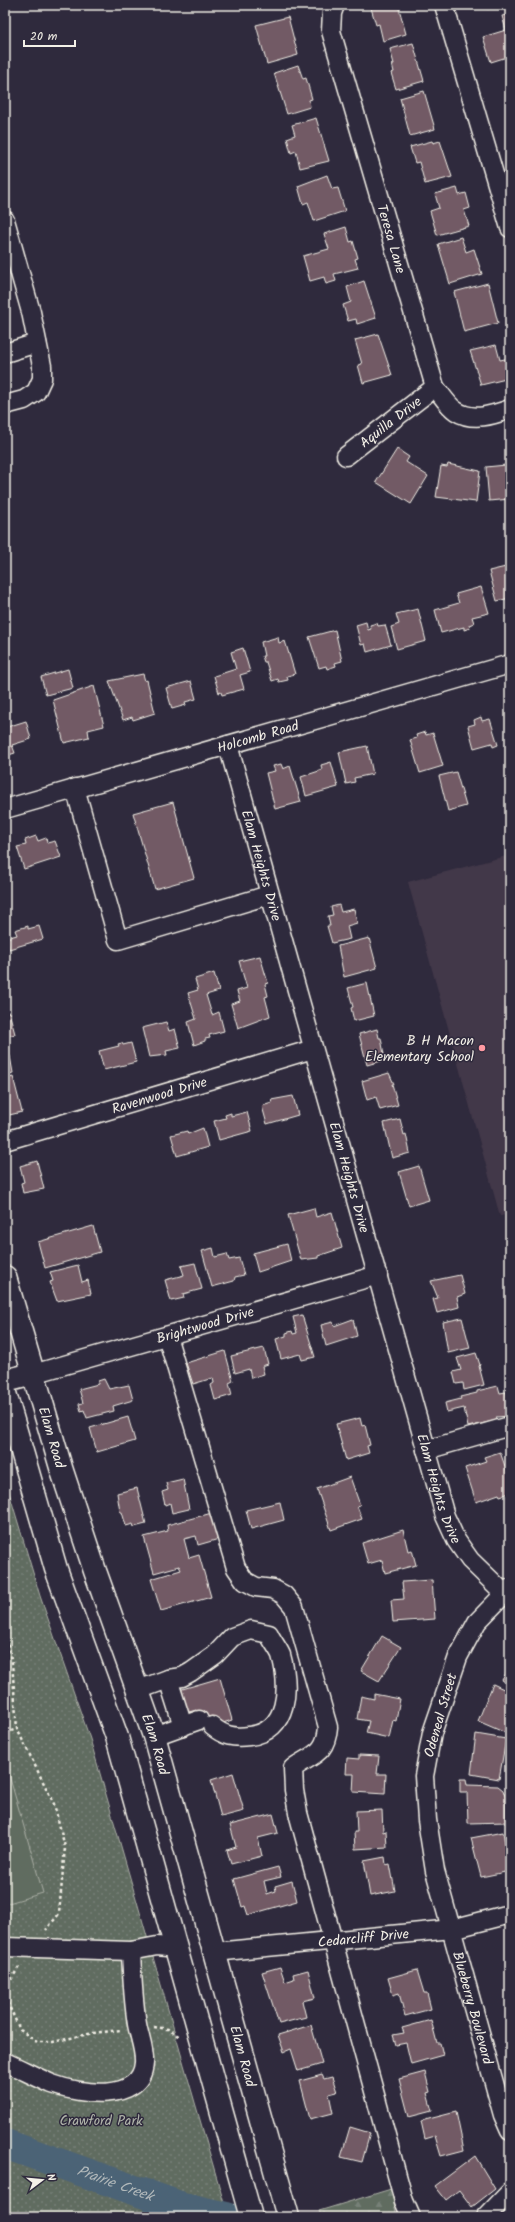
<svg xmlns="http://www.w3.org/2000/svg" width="515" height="2222" viewBox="0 0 515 2222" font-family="Kalam,sans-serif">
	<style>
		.built { fill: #433849 }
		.forest { fill: url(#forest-firs); stroke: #aaaea4 }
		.park { fill: url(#park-dots); stroke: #aaaea4 }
		.garden { fill: #606c61; stroke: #aaaea4 }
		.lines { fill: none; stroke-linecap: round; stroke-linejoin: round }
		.river { stroke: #4c6376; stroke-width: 30 }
		.building { fill: #725a65; stroke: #f4f1e8 }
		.minor-casing { stroke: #f4f1e8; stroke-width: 21 }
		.major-casing { stroke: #f4f1e8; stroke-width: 25 }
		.path { stroke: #f4f1e8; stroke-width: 2.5; stroke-dasharray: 3 3; stroke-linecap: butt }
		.minor { stroke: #2f2a3d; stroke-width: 18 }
		.major { stroke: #2f2a3d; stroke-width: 22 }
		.poi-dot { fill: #ff9aa2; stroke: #2f2a3d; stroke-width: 1.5 }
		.labels { text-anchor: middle; stroke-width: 3; stroke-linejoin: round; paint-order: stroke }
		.street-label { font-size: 14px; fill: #f4f1e8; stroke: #2f2a3d }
		.poi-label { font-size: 14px; fill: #f4f1e8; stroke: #2f2a3d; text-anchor: end }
		.park-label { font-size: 14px; fill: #b1b5ab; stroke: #2f2a3d }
		.water-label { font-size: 15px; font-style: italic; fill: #b1b8ba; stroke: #2f2a3d }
	</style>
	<defs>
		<pattern id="forest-firs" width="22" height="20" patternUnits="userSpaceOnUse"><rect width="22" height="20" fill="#606c61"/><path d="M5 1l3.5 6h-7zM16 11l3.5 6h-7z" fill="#778178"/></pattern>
		<pattern id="park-dots" width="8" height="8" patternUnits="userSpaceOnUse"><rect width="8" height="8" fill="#606c61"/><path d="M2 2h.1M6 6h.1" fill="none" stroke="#778178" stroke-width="1.8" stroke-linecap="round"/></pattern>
	</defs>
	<rect width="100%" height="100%" fill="#2f2a3d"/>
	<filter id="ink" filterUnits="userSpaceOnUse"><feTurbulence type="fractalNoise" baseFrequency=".025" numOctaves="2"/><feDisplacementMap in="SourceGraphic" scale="8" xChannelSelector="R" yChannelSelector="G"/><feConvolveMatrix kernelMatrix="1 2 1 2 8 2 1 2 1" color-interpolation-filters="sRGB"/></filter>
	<g filter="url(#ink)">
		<path class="built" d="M510 855V1231L506 1215 500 1216 408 882Z"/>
		<path class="forest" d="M391 2189 397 2217H322L319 2211Z"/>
		<path class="park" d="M5 1479 40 1596 90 1739 228 2217H5Z"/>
		<path class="garden" d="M5 1761 43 1893 5 1904Z"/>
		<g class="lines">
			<path class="river" id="s1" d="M5 2144 179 2206 227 2217"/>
		</g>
		<path class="building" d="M380 5H398L406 34 383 41 379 24 376 25 371 8Z
			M486 5H503L487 9Z
			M510 14V56L491 62 483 37 506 30 502 16Z
			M288 17 298 55 267 64 256 25Z
			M413 43 424 81 396 89 391 73 394 72 392 64H394L390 49Z
			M298 65 303 79 306 78 312 99 309 100 310 107 287 114 274 73Z
			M510 66V77L507 67Z
			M424 91 435 129 410 136 400 98Z
			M316 118 329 161 300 168 296 151 291 153 287 138 295 135 292 125Z
			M432 141 433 143 440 141 452 177 425 184 419 162 415 163 410 147Z
			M327 175 332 189 338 188 345 211 314 221 308 202 303 204 298 186Z
			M457 188 459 195 466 193 470 208 464 210 469 226 437 235 430 211 439 208 435 194Z
			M346 227 350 242 353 241 358 258 355 259 358 268 334 274 336 281 326 284 324 277 310 281 303 256 329 249 324 234Z
			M461 237 466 252 474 249 482 274 450 284 438 244Z
			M364 281 376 318 357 324 356 319 348 321 343 305 351 302 347 287Z
			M488 283 498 323 464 332 454 292Z
			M378 334 392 375 363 383 358 365 362 364 355 340Z
			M496 345 500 360 510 358V378L481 385 470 351Z
			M397 449 409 457 406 462 428 476 411 504 376 482Z
			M448 464 480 471 476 502 436 497 441 466 447 467Z
			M506 465 507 474H510V499L489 501 486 467Z
			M510 566V598L497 601 489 571Z
			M481 587 489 613 472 617 474 623 469 625 470 628 464 630V627L441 633 435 610 459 603 456 594Z
			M418 609 426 641 397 649 391 627 399 624 396 614Z
			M366 622 368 630 371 629 370 625 377 623 378 626 385 625 391 645 367 652 365 644 361 645 356 625Z
			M335 630 342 661 335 663 336 666 327 669 326 666 319 668 309 637Z
			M278 637 279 643 285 641 295 674 287 676 288 680 279 682 278 679 272 681 266 662H264L262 656H264L261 642Z
			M243 648 250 672 240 675 244 689 222 695 221 692 219 693 214 676 236 669 231 652Z
			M68 669 73 688 46 695 41 677Z
			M143 674 145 681 147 680 155 713 133 720 132 717 123 720 109 681Z
			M191 681 196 699 185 702 186 705 172 709 166 688Z
			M94 686 104 726 88 730 89 737 64 743 53 700Z
			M481 717 482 721 490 719 498 745 493 747 492 743 474 748 468 726 475 724 474 720Z
			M5 721 7 727 26 721 31 739 12 745 15 753 5 756 7 761 5 762Z
			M425 732 426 735 433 733 443 766 420 773 410 740 417 738 416 735Z
			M367 746 373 774 354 778 355 782 346 784 339 752Z
			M331 762 338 787 306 796 301 777 322 770 321 765Z
			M281 764 283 769 290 766 301 802 275 809 266 773 275 771 273 766Z
			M456 772 466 806 448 811 439 776Z
			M173 802 194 878 155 889 133 813Z
			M36 836 38 841 46 838 47 843 55 841 61 857 24 869 17 847 26 845 25 840Z
			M339 905 341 912 354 909 357 923 347 926 350 939 332 943 327 926H330L328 916 333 915 331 907Z
			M28 926V929L39 926 43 939 9 949 6 938 17 935 15 930Z
			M369 938 377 968 344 977 338 946Z
			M260 956 268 983 265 984 268 996 265 997 270 1016 238 1028 231 1004 240 1001 237 991 247 988 239 961Z
			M214 973 219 991 206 995 212 1015 219 1012 224 1031 209 1035 210 1038 205 1039V1041L194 1045 188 1022 196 1019 188 993 198 990 195 979Z
			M367 983 374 1016 354 1021 351 1008 353 1007 348 988Z
			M9 1012 15 1034 5 1037V1013Z
			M166 1022 169 1031 175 1029 180 1048 166 1051 167 1055 149 1057 142 1028Z
			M377 1029 379 1038H381L385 1060 367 1065 359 1034Z
			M122 1043 123 1045 131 1043 136 1062 104 1070 99 1051 119 1046 118 1044Z
			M5 1049 10 1056 13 1073 5 1075Z
			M389 1073 394 1084H392L398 1105 380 1110 376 1097 367 1100 362 1081Z
			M13 1077 22 1112 5 1116V1079Z
			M293 1096 298 1115 267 1124 262 1106 272 1103 271 1100Z
			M247 1112 252 1131 219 1140 214 1121 226 1118 225 1115 231 1113V1116Z
			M400 1119 404 1135 406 1134 410 1153 392 1158 384 1123Z
			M203 1128 208 1147 177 1156 171 1135 187 1131 188 1134Z
			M37 1161 44 1189 23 1193 21 1183 24 1182 20 1166Z
			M419 1166 429 1200 409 1206 399 1172Z
			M314 1208 316 1217 332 1212 342 1248 318 1256V1258L301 1260 288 1215Z
			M93 1226 100 1252 45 1268 38 1242Z
			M287 1244 291 1261 258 1272 253 1253Z
			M213 1248 215 1257 227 1254 229 1260 239 1258 244 1275 235 1277 234 1281 212 1287 202 1251Z
			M195 1263 202 1289 183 1294 184 1298 171 1301 165 1280 184 1275 181 1266Z
			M78 1265 82 1282 88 1280 91 1294 57 1301 50 1282 53 1281 50 1272Z
			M460 1275 465 1294 457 1297 459 1307 437 1313 433 1299 438 1298 431 1281Z
			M302 1315 315 1357 302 1360 300 1354 281 1359 276 1339 286 1336V1333L292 1331 293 1334 297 1333 293 1317Z
			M462 1318 470 1348 448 1353 443 1322Z
			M353 1319 357 1336 326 1346 321 1325 333 1322 334 1326Z
			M264 1348 268 1364 262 1366 264 1374 251 1378 249 1369 235 1373 231 1356Z
			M225 1351 233 1381 229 1383 232 1395 215 1400 211 1385 214 1383 213 1378 193 1384 186 1363Z
			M476 1353 480 1365 479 1366 484 1385 464 1390 463 1383 456 1384 453 1372 461 1370 457 1358Z
			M104 1379 109 1389 129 1385 133 1400 113 1406 114 1411 87 1418 84 1410 81 1411 79 1404 83 1403 79 1389 98 1384V1381Z
			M498 1386 500 1393 506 1392 508 1400 510 1401V1416L496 1417 497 1420 468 1427 464 1408 447 1412 445 1403 461 1399 460 1397 477 1393V1391Z
			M128 1417 135 1441 97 1452 90 1428Z
			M360 1418 362 1426 365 1425 370 1445 367 1446 369 1453 346 1460 336 1424Z
			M500 1452 510 1480V1493L500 1496 499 1494 476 1502 465 1468 486 1461 484 1457Z
			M350 1477 360 1505 357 1506 362 1519 331 1530 317 1489Z
			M183 1479 189 1509 172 1513 170 1503 165 1505 162 1492 168 1490 166 1483Z
			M137 1488 146 1524 134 1527 133 1524 126 1526 122 1512H120L117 1493Z
			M280 1502 284 1520 251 1529 246 1510Z
			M212 1513 219 1539 198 1545 196 1536 184 1539 189 1558 199 1555 211 1597 161 1611 151 1579 181 1570 179 1566 154 1573 144 1537 168 1531 167 1525Z
			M403 1530 408 1551 412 1550 416 1565 385 1573 382 1560 368 1564 362 1543Z
			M432 1580 435 1619 393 1622 391 1600 404 1599 402 1582Z
			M382 1636 401 1647 379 1681 361 1671Z
			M510 1667V1685L502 1680Z
			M220 1678 232 1720 202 1730 196 1710 186 1713 179 1690Z
			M493 1684 510 1692V1730L508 1734 478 1721Z
			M374 1694 400 1699 396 1721 393 1720 389 1738 366 1733 369 1721 357 1719 361 1696 374 1699Z
			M476 1734 506 1739 499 1779 471 1774Z
			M359 1755 379 1756 377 1774H386L385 1794 353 1792 354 1774H346L347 1758 359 1759Z
			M233 1773 244 1811 221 1817 211 1780Z
			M460 1779H466L467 1785 498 1786 503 1790 506 1799V1822L468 1823 467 1792H460Z
			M382 1810 383 1832 386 1831 387 1847 355 1849 354 1832H357L356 1811Z
			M273 1814 278 1833 258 1838 262 1856 231 1864 227 1850 236 1847 230 1825Z
			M503 1832 510 1871 481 1877 471 1838Z
			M385 1857 386 1865 390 1864 395 1891 370 1896 364 1861Z
			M278 1867 281 1877 264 1881 267 1894 276 1891 275 1886 292 1881 297 1901 248 1915 245 1906 242 1907 234 1879Z
			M510 1962V1974L507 1963Z
			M280 1967 285 1982 294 1979 293 1974 308 1970 315 1998 302 2001 306 2017 279 2024 262 1972Z
			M417 1970 424 1993H427L431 2009 405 2016 399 1993 393 1995 388 1978Z
			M431 2020 437 2043H440L443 2055 411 2064 406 2043 396 2045 393 2035 404 2033 402 2028Z
			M311 2025 322 2064 298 2071 291 2049 284 2052 278 2035Z
			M425 2072 430 2092 427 2093 432 2111 409 2117 399 2079Z
			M322 2075 324 2079 332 2077 337 2092 329 2094 333 2113 310 2119 300 2081Z
			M456 2112 464 2150 441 2156 435 2136 425 2139 421 2121Z
			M350 2127 370 2133 362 2162 341 2157Z
			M475 2156 495 2189 472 2207 459 2190 446 2200 435 2186Z"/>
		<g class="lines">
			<defs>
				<g id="minor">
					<path id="s2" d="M335 5 332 13 331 31 435 387C441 394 448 406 456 411 473 422 493 415 510 409"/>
					<path d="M444 5 510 228"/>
					<path d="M5 220 31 312 42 366V379L36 392 24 400 5 405"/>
					<path d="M5 353 37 343"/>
					<path id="s3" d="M346 456 435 387"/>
					<path id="s4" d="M228 745 445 1516 456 1540 470 1560 504 1593"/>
					<path d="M75 788 118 940 269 895"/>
					<path id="s5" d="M5 809 510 664"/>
					<path id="s6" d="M5 1141 313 1049"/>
					<path d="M167 1336 236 1568 245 1581 256 1587 273 1589 284 1595 294 1607 328 1727C326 1754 313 1754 293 1768L294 1790 298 1813 404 2201 411 2217"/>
					<path id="s7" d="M33 1374 378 1275"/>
					<path d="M426 1450 510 1426"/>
					<path id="s8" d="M510 1588 477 1622 458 1657 432 1733 424 1776 427 1820 435 1871 503 2115 510 2131"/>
					<path d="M168 1679 183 1726"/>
					<path d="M138 1690 168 1679 182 1677 191 1672 215 1655 232 1637 251 1630 269 1634C272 1641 278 1648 281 1655 290 1687 289 1732 249 1736 233 1738 224 1736 212 1726"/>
					<path d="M154 1736 199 1720"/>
					<path d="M5 1947 131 1951 157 1946 177 1948"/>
					<path id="s9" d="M215 1952 452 1929 510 1914"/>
					<path d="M5 2062C21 2069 36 2077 52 2084 79 2094 141 2104 144 2063 145 2051 139 2036 137 2024 133 1999 132 1976 131 1951"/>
					<path d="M486 2217 510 2192"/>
				</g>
				<g id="major">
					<path id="s10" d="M5 1277 62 1471 95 1571 154 1736 288 2217"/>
					<path d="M5 1381 33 1374"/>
					<path d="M5 1393 56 1569 117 1737 251 2217"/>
				</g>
			</defs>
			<use href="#minor" class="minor-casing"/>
			<use href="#major" class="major-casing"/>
			<path class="path" d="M5 1632 12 1663 17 1729 54 1804 65 1847 59 1914 46 1930
				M5 1733 17 1729
				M5 1990 20 1965
				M5 1997 20 2030 37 2042H53L93 2033 121 2030
				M154 2027 168 2029 180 2037"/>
			<use href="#minor" class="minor"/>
			<use href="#major" class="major"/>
		</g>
	</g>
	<circle class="poi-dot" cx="482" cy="1048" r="4"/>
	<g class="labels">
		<g class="street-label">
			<text dy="5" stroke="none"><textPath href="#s2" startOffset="243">Teresa Lane</textPath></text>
			<text dy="5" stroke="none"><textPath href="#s3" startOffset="56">Aquilla Drive</textPath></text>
			<text dy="5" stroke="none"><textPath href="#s5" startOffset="263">Holcomb Road</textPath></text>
			<text dy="5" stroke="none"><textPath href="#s4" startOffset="125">Elam Heights Drive</textPath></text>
			<text dy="5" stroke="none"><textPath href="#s6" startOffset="161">Ravenwood Drive</textPath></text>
			<text dy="5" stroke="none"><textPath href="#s4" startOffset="449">Elam Heights Drive</textPath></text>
			<text dy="5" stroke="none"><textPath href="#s7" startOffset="179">Brightwood Drive</textPath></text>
			<text dy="5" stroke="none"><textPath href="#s10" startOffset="167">Elam Road</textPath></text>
			<text dy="5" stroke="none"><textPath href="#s4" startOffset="773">Elam Heights Drive</textPath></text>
			<text transform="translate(440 1715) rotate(-74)" y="5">Odeneal Street</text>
			<text dy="5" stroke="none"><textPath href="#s10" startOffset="491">Elam Road</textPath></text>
			<text dy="5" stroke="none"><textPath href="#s9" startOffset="149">Cedarcliff Drive</textPath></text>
			<text dy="5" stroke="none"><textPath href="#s8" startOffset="449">Blueberry Boulevard</textPath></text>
			<text dy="5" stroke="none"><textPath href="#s10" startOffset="815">Elam Road</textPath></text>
		</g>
		<g class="poi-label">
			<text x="474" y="1045">B H Macon<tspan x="474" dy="16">Elementary School</tspan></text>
		</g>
		<g class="park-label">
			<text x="101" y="2125">Crawford Park</text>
		</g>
		<g class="water-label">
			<text dy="5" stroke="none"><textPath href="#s1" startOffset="117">Prairie Creek</textPath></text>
		</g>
	</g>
	<rect width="515" height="2222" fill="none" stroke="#2f2a3d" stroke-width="20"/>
	<rect x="10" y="10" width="495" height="2202" fill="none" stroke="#f4f1e8" stroke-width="1.5" filter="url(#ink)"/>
	<g transform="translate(42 2180) rotate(74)" stroke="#2f2a3d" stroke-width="3" paint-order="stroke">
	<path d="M0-3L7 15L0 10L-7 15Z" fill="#f4f1e8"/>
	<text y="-6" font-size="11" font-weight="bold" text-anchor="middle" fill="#f4f1e8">N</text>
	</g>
	<path d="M24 40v6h51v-6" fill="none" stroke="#f4f1e8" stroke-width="2"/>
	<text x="30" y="40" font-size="12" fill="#f4f1e8" stroke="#2f2a3d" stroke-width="3" paint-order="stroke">20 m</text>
</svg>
